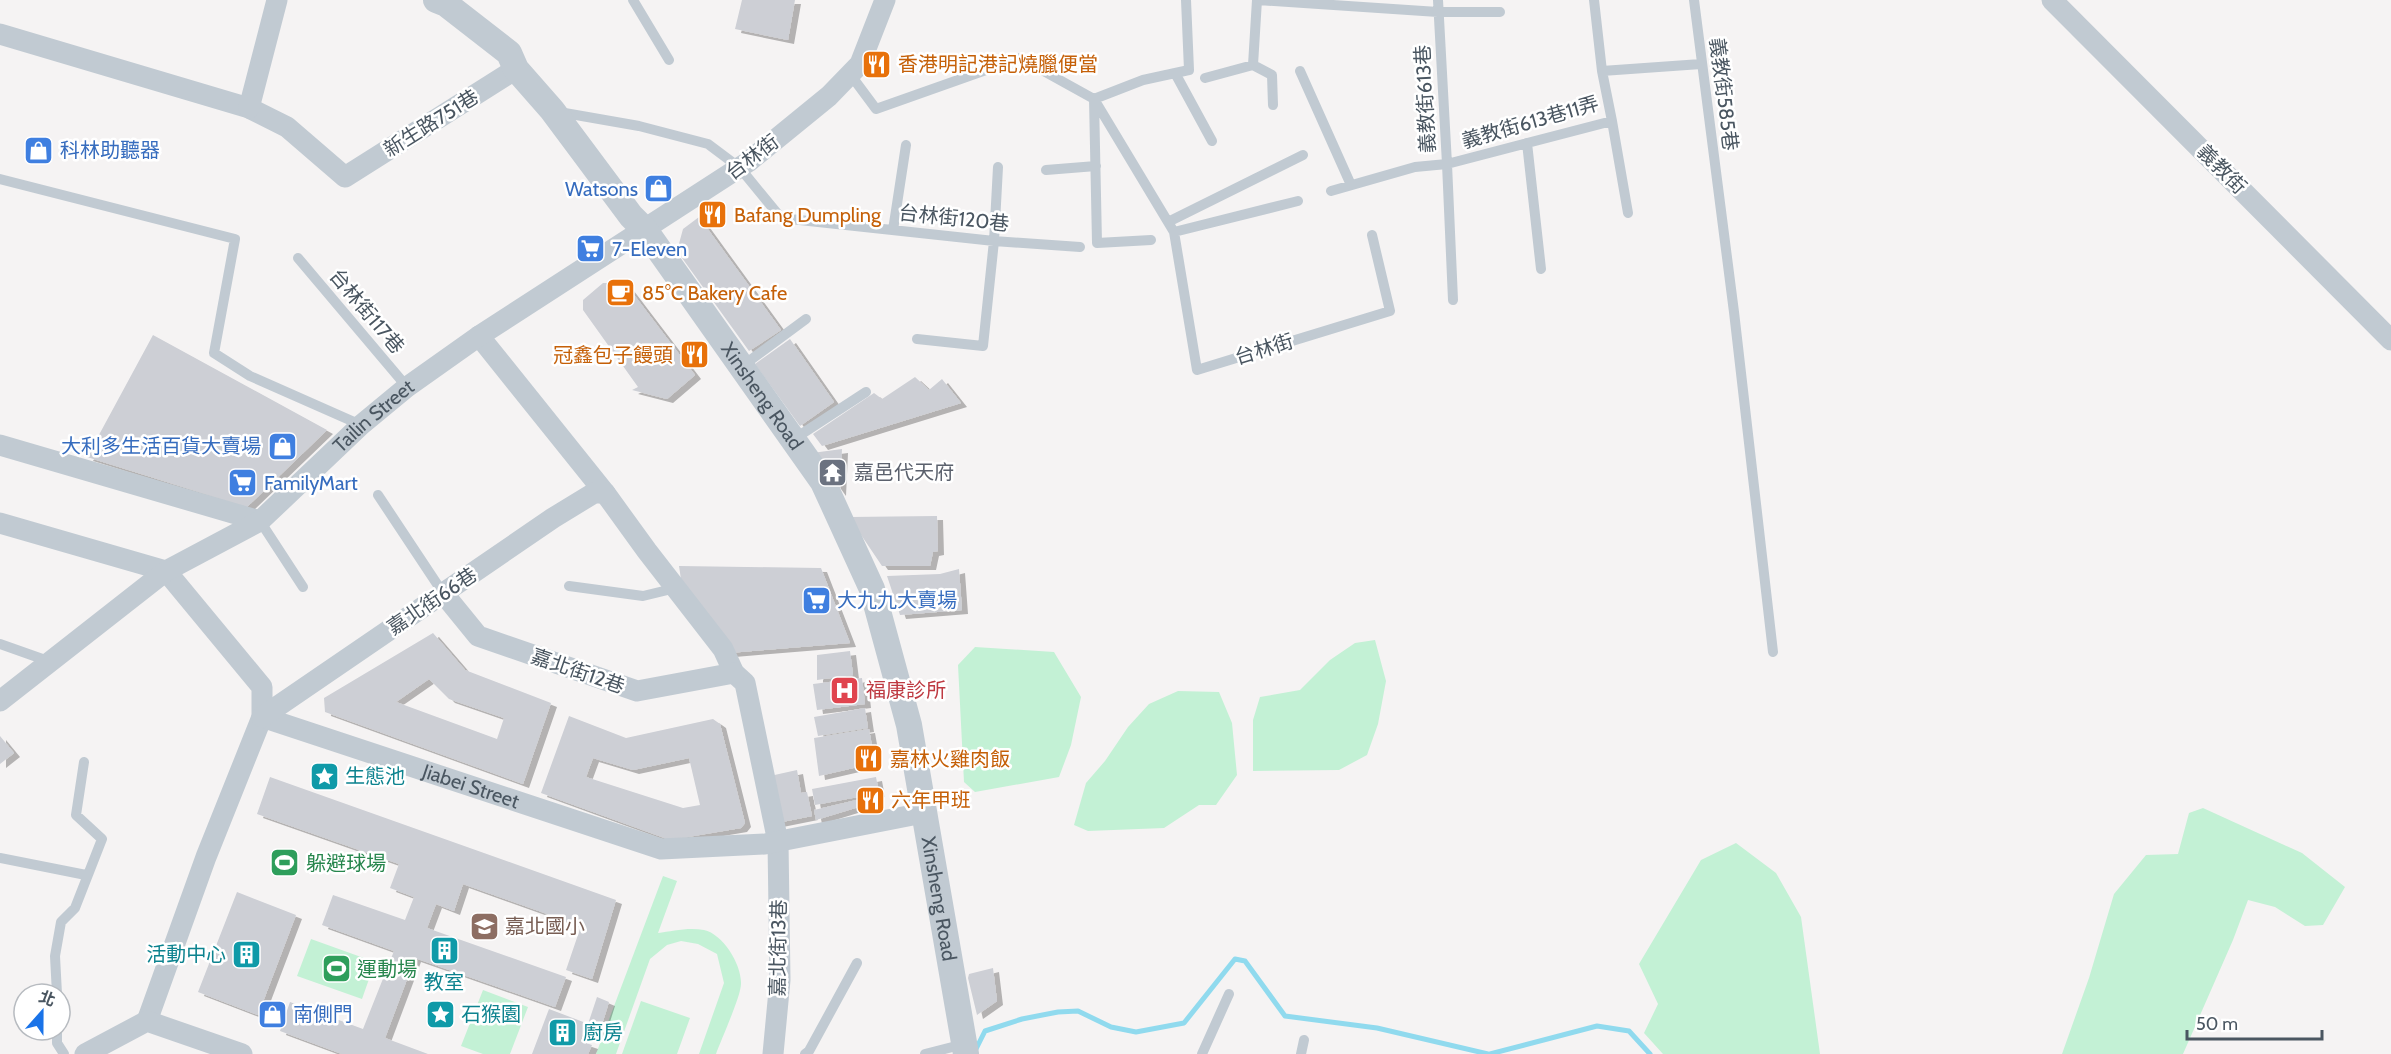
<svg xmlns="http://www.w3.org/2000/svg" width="2391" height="1054" viewBox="0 0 2391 1054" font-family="Cabin,'Noto Sans TC',sans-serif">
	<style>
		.green { fill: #c3f1d5 }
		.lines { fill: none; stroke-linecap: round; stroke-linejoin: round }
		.stream { stroke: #90daee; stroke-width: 5 }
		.building { fill: #cdcfd5; fill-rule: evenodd; filter: url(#shadow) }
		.service { stroke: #c1cad2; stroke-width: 10 }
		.minor { stroke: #c1cad2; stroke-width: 21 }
		.tertiary { stroke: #c1cad2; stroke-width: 26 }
		.labels { text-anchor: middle; stroke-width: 5; stroke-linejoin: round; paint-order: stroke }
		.food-label { font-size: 20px; fill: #c56008; stroke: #fff; text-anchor: start }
		.street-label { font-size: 20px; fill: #4a5661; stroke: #fff }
		.shop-label { font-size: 20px; fill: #366cbe; stroke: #fff; text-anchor: start }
		.worship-label { font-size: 20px; fill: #5b616d; stroke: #fff; text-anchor: start }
		.health-label { font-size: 20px; fill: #be3a42; stroke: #fff; text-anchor: start }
		.culture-label { font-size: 20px; fill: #0d838f; stroke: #fff; text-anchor: start }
		.leisure-label { font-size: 20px; fill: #27864d; stroke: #fff; text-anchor: start }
		.education-label { font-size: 20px; fill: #785e54; stroke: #fff; text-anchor: start }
	</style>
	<defs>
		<filter id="shadow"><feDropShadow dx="6" dy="4" stdDeviation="0" flood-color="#0004"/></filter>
	</defs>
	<rect width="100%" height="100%" fill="#f5f3f3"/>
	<path class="green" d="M1375 640 1386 681 1378 724 1367 755 1339 770 1253 771V720L1260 697 1300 690 1330 660 1355 643Z
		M975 647 1054 652 1081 697 1071 745 1059 777 975 792 964 782 958 665Z
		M1178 691 1219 692 1232 723 1237 775 1216 805H1199L1164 828 1088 831 1074 825 1086 783 1105 761 1128 727 1149 704Z
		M2203 808 2302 853 2345 887 2323 925 2305 926 2275 907 2248 900 2233 940 2183 1054H2062L2089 978 2114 894 2146 855 2178 854 2189 813Z
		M1736 843 1776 873 1801 917 1820 1054H1663L1644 1033 1658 1004 1639 964 1701 860Z
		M663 876 677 881 658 933C672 931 689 927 704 930 723 934 742 965 741 984 741 996 721 1040 716 1054H699L724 983 717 954 698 944 681 941 667 945 650 959 616 1054H596Z
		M311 939 375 962 362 999 297 976Z
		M483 990 528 1007 510 1054H483L461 1046Z
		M641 1001 690 1018 677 1054H622Z"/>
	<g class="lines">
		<path class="stream" d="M975 1051 985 1031 1022 1019 1058 1012 1078 1011 1111 1027 1136 1032 1184 1023 1235 959 1245 961 1285 1016 1377 1028 1488 1054
			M1490 1054 1597 1026 1629 1031 1650 1054"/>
	</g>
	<path class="building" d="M742 0H795L788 40 735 29Z
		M699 217 781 330 749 351 677 251 683 229Z
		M603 283H619L628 287 695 375 667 399 632 390 638 387 583 310V300Z
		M153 335 327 430 247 507 87 457Z
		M790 339 834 402 800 426 755 364Z
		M915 377 929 390 942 379 961 403 822 446 813 434 874 393 882 399Z
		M842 449 840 492 812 453Z
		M937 516 938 551 933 552 930 566H882L849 517Z
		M679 566 821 568 850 643 729 653 682 586Z
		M959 569 962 610 900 615 887 576 940 574Z
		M433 633 465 670 551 703 523 784 325 712 324 698ZM429 679 449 699 504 718 497 739 396 702Z
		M850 651 853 675 817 680V655Z
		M862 678 865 704 817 710 813 684Z
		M865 708 868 728 818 736 814 717Z
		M569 716 626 738 713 719 720 724 745 823 741 828 670 840 541 793ZM593 758 633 770 689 758 700 805 683 808 586 777Z
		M869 729 875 763 819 776 814 738Z
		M0 736 14 753 0 764Z
		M797 770 801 793 807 792 812 816 777 823 770 776Z
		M270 777 616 900 592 979 566 970 581 926 463 884 454 911 436 904 427 928 566 977 555 1007 415 958 385 1038 428 1054H342L280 1031 290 1002 363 1029 394 951 322 925 333 895 405 920 414 897 390 888 399 864 257 814Z
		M876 777 879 793 815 805 812 789Z
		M878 795 875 802 816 820 814 810Z
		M237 892 296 915 258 1015 198 992Z
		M993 968 997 1001 977 1015 968 978 969 974Z
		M597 997 609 1002 598 1037 585 1033Z
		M269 1004 281 1009 273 1024 264 1022Z
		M549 1009 586 1023 580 1041 592 1045 588 1054H532Z"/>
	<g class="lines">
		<path class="service" d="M633 0 669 60
			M1257 0 1253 65 1272 75 1273 105
			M1258 0 1438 12H1500
			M1694 0 1734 312 1773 652
			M1300 71 1351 185
			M1602 71 1701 64
			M1175 73 1212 141
			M850 74 876 109 1020 58 1094 99 1174 232 1298 201
			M1205 78 1253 65
			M559 112 639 126 708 144 740 168 781 218 994 241 1080 247
			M1612 121 1628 213
			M1527 143 1541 269
			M1046 170 1096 166
			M0 179 235 239 214 353 250 376 361 425
			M1331 191 1415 167 1447 164 1438 0
			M1168 222 1303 155
			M893 230 906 145
			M1174 232 1197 370 1390 311 1372 235
			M1151 240 1097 243 1094 99 1143 80 1189 70 1186 0
			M298 258 407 387
			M1453 300 1447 164 1612 121 1602 71 1594 0
			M917 339 983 346 994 241 998 167
			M741 367 806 319
			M794 439 866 392
			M378 495 443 593
			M260 521 303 587
			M569 586 643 596 676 588
			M0 644 51 662
			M0 858 86 875
			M57 994 55 956 61 922 75 908 102 839 76 815 84 762
			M57 1030V1043L64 1054
			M805 1054 809 1051 857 963
			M925 1054 964 1044
			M1202 1054 1229 994
			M1301 1054 1304 1040"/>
		<g class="minor">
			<path d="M2052 0 2391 340"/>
			<path d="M0 34 249 108 287 127 345 177 516 69"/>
			<path d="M249 108 277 0"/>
			<path d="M479 336 605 493 647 551 723 649 734 673 745 683 778 842 780 980 773 1054"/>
			<path d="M0 445 260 521"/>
			<path d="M0 523 166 571 262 687V717L206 857 147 1021"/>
			<path d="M443 593 478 636 637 691 734 673"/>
			<path id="s1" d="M0 701 166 571 260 521 361 425 407 387 479 336 748 162 829 96 860 64 885 0"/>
			<path id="s2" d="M262 717 661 849 765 844 923 813"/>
			<path d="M262 717 553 518 594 493H605"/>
			<path d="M85 1054 147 1021 242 1054"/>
		</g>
		<path class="tertiary" id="s3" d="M436 0 446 4 509 53 516 69 552 110 631 216 645 230 823 482 872 589 909 725 966 1054"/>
	</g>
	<defs>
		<symbol id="restaurant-square" viewBox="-11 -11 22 22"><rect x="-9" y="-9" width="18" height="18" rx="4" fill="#e8710a" stroke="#fff"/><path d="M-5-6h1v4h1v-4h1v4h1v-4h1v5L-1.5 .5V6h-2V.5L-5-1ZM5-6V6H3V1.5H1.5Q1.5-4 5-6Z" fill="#fff"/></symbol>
		<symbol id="shop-square" viewBox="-11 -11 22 22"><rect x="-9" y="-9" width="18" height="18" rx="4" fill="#3f7fe0" stroke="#fff"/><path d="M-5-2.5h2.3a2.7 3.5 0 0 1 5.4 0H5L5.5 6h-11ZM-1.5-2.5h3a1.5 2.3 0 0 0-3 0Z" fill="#fff"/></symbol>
		<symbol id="supermarket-square" viewBox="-11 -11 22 22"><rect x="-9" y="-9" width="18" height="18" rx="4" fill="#3f7fe0" stroke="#fff"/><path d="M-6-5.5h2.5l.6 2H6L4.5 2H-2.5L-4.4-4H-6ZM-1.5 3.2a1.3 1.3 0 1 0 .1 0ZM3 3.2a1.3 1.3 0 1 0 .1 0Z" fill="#fff"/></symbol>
		<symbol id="cafe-square" viewBox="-11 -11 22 22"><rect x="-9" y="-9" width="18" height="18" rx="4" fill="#e8710a" stroke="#fff"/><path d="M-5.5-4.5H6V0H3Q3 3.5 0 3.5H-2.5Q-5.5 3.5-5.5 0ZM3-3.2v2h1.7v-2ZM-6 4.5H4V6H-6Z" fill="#fff"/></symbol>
		<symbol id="temple-square" viewBox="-11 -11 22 22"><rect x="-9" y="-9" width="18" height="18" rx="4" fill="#6b7280" stroke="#fff"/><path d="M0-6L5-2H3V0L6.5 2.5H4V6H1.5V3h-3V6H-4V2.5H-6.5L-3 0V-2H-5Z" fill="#fff"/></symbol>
		<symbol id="hospital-square" viewBox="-11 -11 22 22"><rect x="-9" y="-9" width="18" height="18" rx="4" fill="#e0444e" stroke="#fff"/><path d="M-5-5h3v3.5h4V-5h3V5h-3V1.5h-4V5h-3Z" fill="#fff"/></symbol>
		<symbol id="sight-square" viewBox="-11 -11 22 22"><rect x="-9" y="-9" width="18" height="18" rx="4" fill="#0f9aa8" stroke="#fff"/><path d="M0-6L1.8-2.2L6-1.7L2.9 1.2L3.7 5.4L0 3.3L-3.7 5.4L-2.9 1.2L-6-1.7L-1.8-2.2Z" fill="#fff"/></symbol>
		<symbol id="stadium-square" viewBox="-11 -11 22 22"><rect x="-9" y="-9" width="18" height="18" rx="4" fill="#2e9e5b" stroke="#fff"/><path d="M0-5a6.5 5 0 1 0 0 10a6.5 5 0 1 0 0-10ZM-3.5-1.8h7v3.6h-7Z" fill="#fff"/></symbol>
		<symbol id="school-square" viewBox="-11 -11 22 22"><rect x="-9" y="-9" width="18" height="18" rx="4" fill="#8d6e63" stroke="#fff"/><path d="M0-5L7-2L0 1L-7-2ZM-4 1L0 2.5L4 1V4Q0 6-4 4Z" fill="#fff"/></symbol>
		<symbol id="building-square" viewBox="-11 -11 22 22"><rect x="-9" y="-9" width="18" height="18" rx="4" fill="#0f9aa8" stroke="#fff"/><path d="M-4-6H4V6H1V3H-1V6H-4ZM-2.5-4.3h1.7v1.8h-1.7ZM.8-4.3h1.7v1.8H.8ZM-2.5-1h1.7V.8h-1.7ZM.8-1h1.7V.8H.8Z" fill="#fff"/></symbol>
	</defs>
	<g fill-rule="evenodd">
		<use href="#restaurant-square" x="860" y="48" width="33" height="33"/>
		<use href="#shop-square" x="22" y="134" width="33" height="33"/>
		<use href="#shop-square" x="642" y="172" width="33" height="33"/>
		<use href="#restaurant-square" x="696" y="198" width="33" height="33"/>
		<use href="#supermarket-square" x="574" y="232" width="33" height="33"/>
		<use href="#cafe-square" x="604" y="276" width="33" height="33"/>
		<use href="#restaurant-square" x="678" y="338" width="33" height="33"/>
		<use href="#shop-square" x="266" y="430" width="33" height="33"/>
		<use href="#temple-square" x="816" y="456" width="33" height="33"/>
		<use href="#supermarket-square" x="226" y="466" width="33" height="33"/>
		<use href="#supermarket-square" x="800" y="584" width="33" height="33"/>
		<use href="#hospital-square" x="828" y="674" width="33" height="33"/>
		<use href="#restaurant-square" x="852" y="742" width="33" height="33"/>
		<use href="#sight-square" x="308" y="760" width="33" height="33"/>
		<use href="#restaurant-square" x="854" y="784" width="33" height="33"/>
		<use href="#stadium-square" x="268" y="846" width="33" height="33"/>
		<use href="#school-square" x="468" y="910" width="33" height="33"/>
		<use href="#building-square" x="428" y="934" width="33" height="33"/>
		<use href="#building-square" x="230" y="938" width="33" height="33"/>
		<use href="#stadium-square" x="320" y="952" width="33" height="33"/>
		<use href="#shop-square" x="256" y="998" width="33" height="33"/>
		<use href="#sight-square" x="424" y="998" width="33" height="33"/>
		<use href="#building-square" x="546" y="1016" width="33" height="33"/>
	</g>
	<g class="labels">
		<g class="food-label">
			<text x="898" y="71">香港明記港記燒臘便當</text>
			<text x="734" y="222">Bafang Dumpling</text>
			<text x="642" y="300">85°C Bakery Cafe</text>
			<text x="673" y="362" text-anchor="end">冠鑫包子饅頭</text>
			<text x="890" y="766">嘉林火雞肉飯</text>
			<text x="891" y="807">六年甲班</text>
		</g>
		<g class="street-label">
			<text transform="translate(1724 94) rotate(83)" y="7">義教街585巷</text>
			<text transform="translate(1425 99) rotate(-93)" y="7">義教街613巷</text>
			<text transform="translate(1530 122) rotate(-16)" y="7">義教街613巷11弄</text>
			<text transform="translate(431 123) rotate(-32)" y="7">新生路751巷</text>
			<text transform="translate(752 157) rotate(-37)" y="7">台林街</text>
			<text transform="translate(2222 169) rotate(45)" y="7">義教街</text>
			<text transform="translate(954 218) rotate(6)" y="7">台林街120巷</text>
			<text transform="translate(367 311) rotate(50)" y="7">台林街117巷</text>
			<text transform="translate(1264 349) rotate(-17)" y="7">台林街</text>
			<text dy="7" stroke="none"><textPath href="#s3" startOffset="518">Xinsheng Road</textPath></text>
			<text dy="7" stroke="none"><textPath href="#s1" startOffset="472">Tailin Street</textPath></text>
			<text transform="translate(432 601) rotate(-34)" y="7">嘉北街66巷</text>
			<text transform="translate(578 671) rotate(19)" y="7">嘉北街12巷</text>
			<text dy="7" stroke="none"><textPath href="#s2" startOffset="220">Jiabei Street</textPath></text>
			<text dy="7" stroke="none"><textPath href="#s3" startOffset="1058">Xinsheng Road</textPath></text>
			<text transform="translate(778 948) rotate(-89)" y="7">嘉北街13巷</text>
		</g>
		<g class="shop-label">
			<text x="60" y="157">科林助聽器</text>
			<text x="638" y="196" text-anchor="end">Watsons</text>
			<text x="612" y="256">7-Eleven</text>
			<text x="261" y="453" text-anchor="end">大利多生活百貨大賣場</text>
			<text x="264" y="490">FamilyMart</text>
			<text x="837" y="607">大九九大賣場</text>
			<text x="293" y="1021">南側門</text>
		</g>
		<g class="worship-label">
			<text x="854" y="479">嘉邑代天府</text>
		</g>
		<g class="health-label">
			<text x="866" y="697">福康診所</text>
		</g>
		<g class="culture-label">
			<text x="345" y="783">生態池</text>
			<text x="226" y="961" text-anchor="end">活動中心</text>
			<text x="444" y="989" text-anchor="middle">教室</text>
			<text x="461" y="1021">石猴園</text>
			<text x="583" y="1039">廚房</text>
		</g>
		<g class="leisure-label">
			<text x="306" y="870">躲避球場</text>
			<text x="357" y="976">運動場</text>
		</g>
		<g class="education-label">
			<text x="505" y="933">嘉北國小</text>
		</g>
	</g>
	<g transform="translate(42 1012) rotate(21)"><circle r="28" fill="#ffffff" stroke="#b7bbc0" stroke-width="1.5"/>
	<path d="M0-4.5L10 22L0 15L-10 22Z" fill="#1a73e8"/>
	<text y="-9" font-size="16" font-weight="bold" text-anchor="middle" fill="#4a5661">北</text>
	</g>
	<path d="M2187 1030v9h135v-9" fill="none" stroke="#4a5661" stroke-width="3"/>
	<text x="2196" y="1030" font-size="18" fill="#4a5661" stroke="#ffffff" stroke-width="4.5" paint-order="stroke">50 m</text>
</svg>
